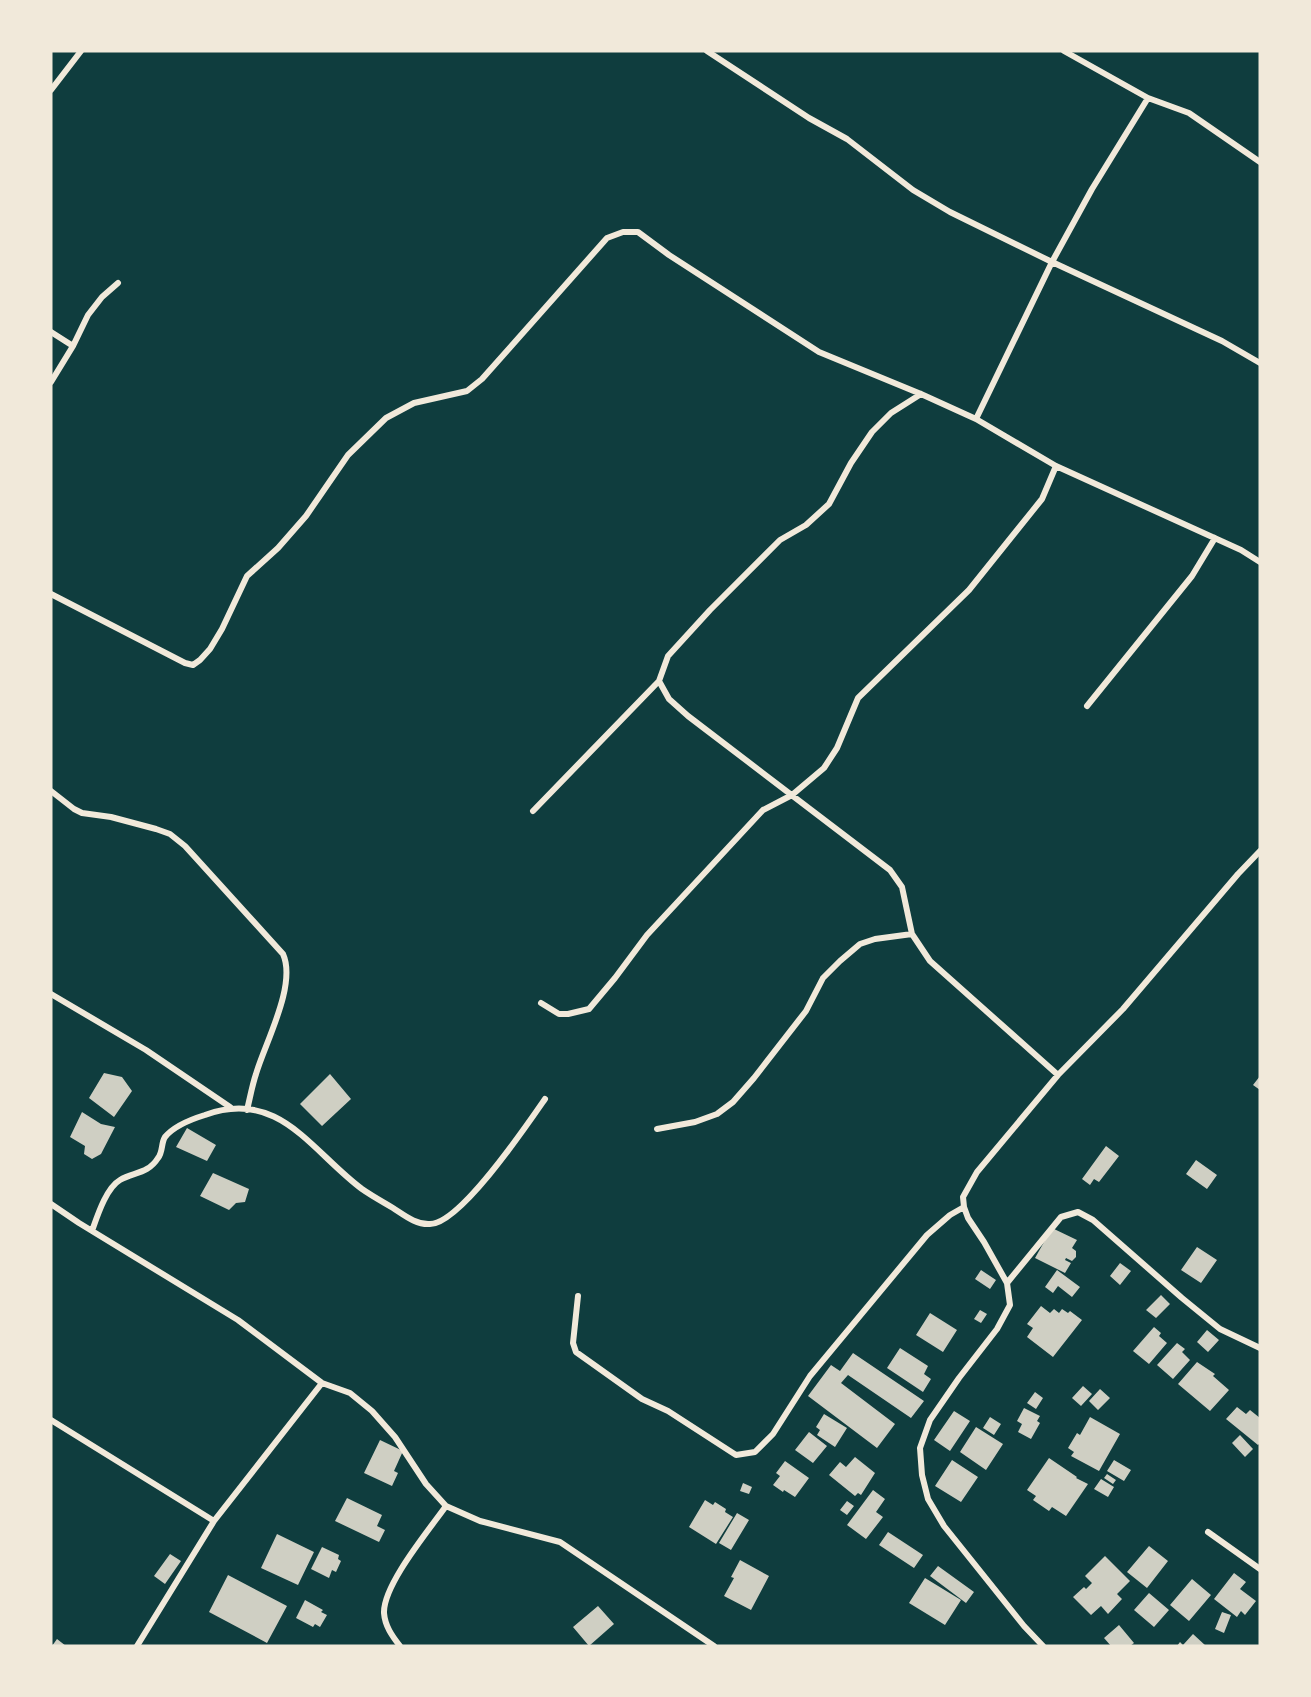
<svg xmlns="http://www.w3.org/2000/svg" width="1311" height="1697" viewBox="0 0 1311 1697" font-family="'Varela Round',sans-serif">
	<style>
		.building { fill: #cfcfc3 }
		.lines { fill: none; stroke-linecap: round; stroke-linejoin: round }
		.minor { stroke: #f1e9da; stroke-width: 6 }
	</style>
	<rect width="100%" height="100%" fill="#0f3d3e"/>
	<path class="building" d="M104 1073 122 1077 132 1091 114 1117 89 1098Z
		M330 1074 351 1099 322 1126 300 1104Z
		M1260 1076V1090L1253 1085Z
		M82 1112 101 1124 115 1127 101 1154 92 1159 84 1154 85 1146 70 1137Z
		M187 1128 216 1145 207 1161 176 1147Z
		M1106 1146 1119 1156 1099 1182 1094 1179 1090 1185 1082 1179Z
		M1196 1160 1217 1175 1207 1189 1186 1174Z
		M213 1173 249 1189 245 1202 236 1203 229 1210 200 1196Z
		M1052 1228 1077 1240 1072 1248 1076 1251V1257L1072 1261 1066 1258 1065 1260 1071 1263 1065 1273 1035 1258Z
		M1197 1247 1217 1260 1201 1283 1181 1270Z
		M1120 1263 1131 1271 1120 1285 1110 1276Z
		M981 1270 996 1280 990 1289 975 1279Z
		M1057 1270 1080 1287 1072 1297 1058 1286 1053 1293 1045 1287Z
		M1161 1295 1170 1304 1156 1318 1146 1310Z
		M1041 1306 1050 1313 1054 1309 1059 1313 1062 1309 1068 1313 1070 1311 1082 1320 1053 1357 1027 1337 1033 1328 1027 1324Z
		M980 1310 987 1314 981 1323 974 1319Z
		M930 1313 957 1330 943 1352 916 1335Z
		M1154 1327 1161 1333 1159 1336 1167 1343 1149 1364 1133 1351Z
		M1207 1330 1219 1340 1208 1352 1197 1342Z
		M1177 1343 1185 1349 1182 1352 1190 1360 1173 1379 1157 1365Z
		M900 1348 928 1366 924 1374 931 1379 923 1392 887 1368Z
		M853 1353 924 1401 911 1418 848 1375 841 1383 895 1424 877 1448 808 1396 831 1365 840 1371Z
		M1197 1362 1215 1374 1213 1376 1229 1390 1210 1411 1178 1384Z
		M1083 1386 1092 1394 1081 1406 1072 1398Z
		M1100 1389 1110 1398 1098 1410 1089 1401Z
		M1035 1392 1043 1398 1036 1409 1027 1403Z
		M1237 1407 1246 1414 1250 1410 1260 1418V1443L1258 1445 1226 1419Z
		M1024 1408 1040 1416 1037 1421 1040 1423 1031 1439 1018 1432 1022 1424 1017 1421Z
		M954 1411 970 1421 950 1451 934 1440Z
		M824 1414 847 1428 835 1447 817 1435 820 1430 816 1427Z
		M990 1417 1001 1424 994 1435 983 1428Z
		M1090 1417 1120 1434 1099 1471 1071 1456 1074 1452 1068 1448 1077 1433 1080 1435Z
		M976 1427 1003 1444 986 1470 960 1452Z
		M809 1432 827 1446 813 1463 795 1450Z
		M1240 1435 1253 1449 1245 1457 1232 1443Z
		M380 1440 403 1451 394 1471 398 1473 392 1486 364 1473Z
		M855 1457 875 1473 861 1495 858 1493 855 1496 829 1475 840 1462 846 1467Z
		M1049 1458 1077 1477 1076 1478 1088 1484 1066 1516 1052 1507 1049 1511 1033 1500 1036 1496 1027 1490Z
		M952 1460 978 1477 961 1502 935 1486Z
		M1114 1460 1131 1470 1124 1481 1107 1471Z
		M785 1461 809 1478 795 1497 784 1490 783 1492 773 1485 780 1476 776 1473Z
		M1107 1474 1116 1480 1113 1484 1104 1478Z
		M1101 1479 1114 1487 1108 1497 1094 1489Z
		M743 1483 752 1487 749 1494 740 1491Z
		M873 1490 885 1499 876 1512 883 1517 866 1539 847 1525Z
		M347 1498 382 1515 377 1526 385 1530 379 1542 335 1521Z
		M705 1500 713 1505 715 1502 726 1509 725 1512 733 1517 716 1544 689 1527Z
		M847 1501 854 1506 847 1515 840 1510Z
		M737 1513 749 1520 731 1550 719 1543Z
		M888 1532 923 1555 914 1568 879 1545Z
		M277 1534 314 1552 298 1585 261 1568Z
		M1149 1546 1168 1561 1147 1588 1127 1572Z
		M322 1547 339 1555 338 1559 341 1561 336 1572 332 1570 329 1578 311 1569Z
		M170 1554 181 1561 165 1584 154 1576Z
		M1105 1556 1130 1581 1117 1594 1122 1599 1108 1614 1101 1606 1091 1615 1073 1597 1084 1587 1086 1589 1092 1583 1085 1576Z
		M740 1560 769 1576 751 1610 724 1596 734 1578 731 1577Z
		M938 1566 974 1592 966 1603 930 1576Z
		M1234 1573 1246 1582 1240 1589 1256 1601 1245 1615 1241 1611 1237 1617 1214 1599Z
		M228 1575 287 1606 267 1643 209 1612Z
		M925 1578 961 1600 945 1625 909 1603Z
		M1192 1579 1211 1595 1189 1621 1170 1605Z
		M1149 1593 1169 1610 1154 1627 1134 1610Z
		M305 1600 323 1610 321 1612 327 1615 320 1627 315 1624 313 1627 296 1618Z
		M598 1606 614 1624 589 1646 573 1627Z
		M1222 1612 1231 1615 1224 1633 1215 1629Z
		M1119 1625 1134 1643 1130 1646H1111L1104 1638Z
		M1193 1634 1206 1646H1177L1180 1642 1183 1645Z
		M57 1639 66 1646H52Z"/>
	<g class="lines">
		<path class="minor" d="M707 51 809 118 847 139 913 190 950 212 1052 262 1222 341 1260 363
			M51 90 81 51
			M1148 98 1189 113 1260 162
			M51 332 73 346
			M51 382 73 346 88 315 102 297 118 283
			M921 394 891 413 872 432 851 463 829 504 806 525 780 540 710 610 668 656 659 681 669 699 688 716 890 870 902 887 912 934 930 961 1058 1075
			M976 419 1052 262 1092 189 1148 98 1064 51
			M51 594 185 663 193 665 200 660 210 649 222 629 247 576 278 548 306 516 348 455 386 418 414 403 467 391 482 379 607 238 623 232H638L669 255 819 352 921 394 976 419 1056 466 1241 550 1260 562
			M1087 706 1192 576 1215 538
			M51 791 74 809 82 813 111 817 156 829 170 834 185 846 283 954C297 985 265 1043 256 1074 252 1086 250 1098 247 1110
			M533 811 659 681
			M51 994 146 1050 230 1107
			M541 1003 559 1014H568L589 1009 615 978 647 935 763 810 792 795 824 768 837 748 858 698 969 590 1042 499 1056 466
			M657 1129 695 1122 717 1114 733 1102 754 1078 806 1011 823 978 840 961 860 944 875 939 912 934
			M51 1204 79 1223 238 1320 322 1383 350 1393 372 1411 395 1437 426 1484 446 1506 480 1521 560 1542 714 1646
			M92 1231C97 1217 106 1188 120 1180 134 1172 148 1174 158 1158 163 1152 161 1143 165 1137 174 1126 192 1119 205 1115 279 1088 311 1151 362 1189 372 1196 383 1202 393 1208 404 1215 416 1225 430 1224 460 1224 527 1125 545 1099
			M1007 1283 1061 1217 1078 1212 1093 1220 1182 1298 1220 1329 1260 1348
			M578 1296 573 1343 576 1352 642 1399 668 1411 736 1455 755 1452 773 1434 810 1376 927 1235 950 1215 964 1207
			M51 1420 214 1521
			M1208 1532 1260 1569
			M137 1646 214 1521 322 1383
			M400 1646C392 1636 385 1626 384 1613 383 1585 429 1530 446 1506
			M1043 1646 1024 1626 944 1526 928 1499 922 1475 920 1448 930 1420 959 1378 997 1329 1010 1305 1007 1283 984 1242 968 1218 964 1207 963 1197 977 1172 1058 1075 1123 1009 1238 874 1260 851"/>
	</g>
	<rect width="1311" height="1697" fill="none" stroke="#f1e9da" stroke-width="105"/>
</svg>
